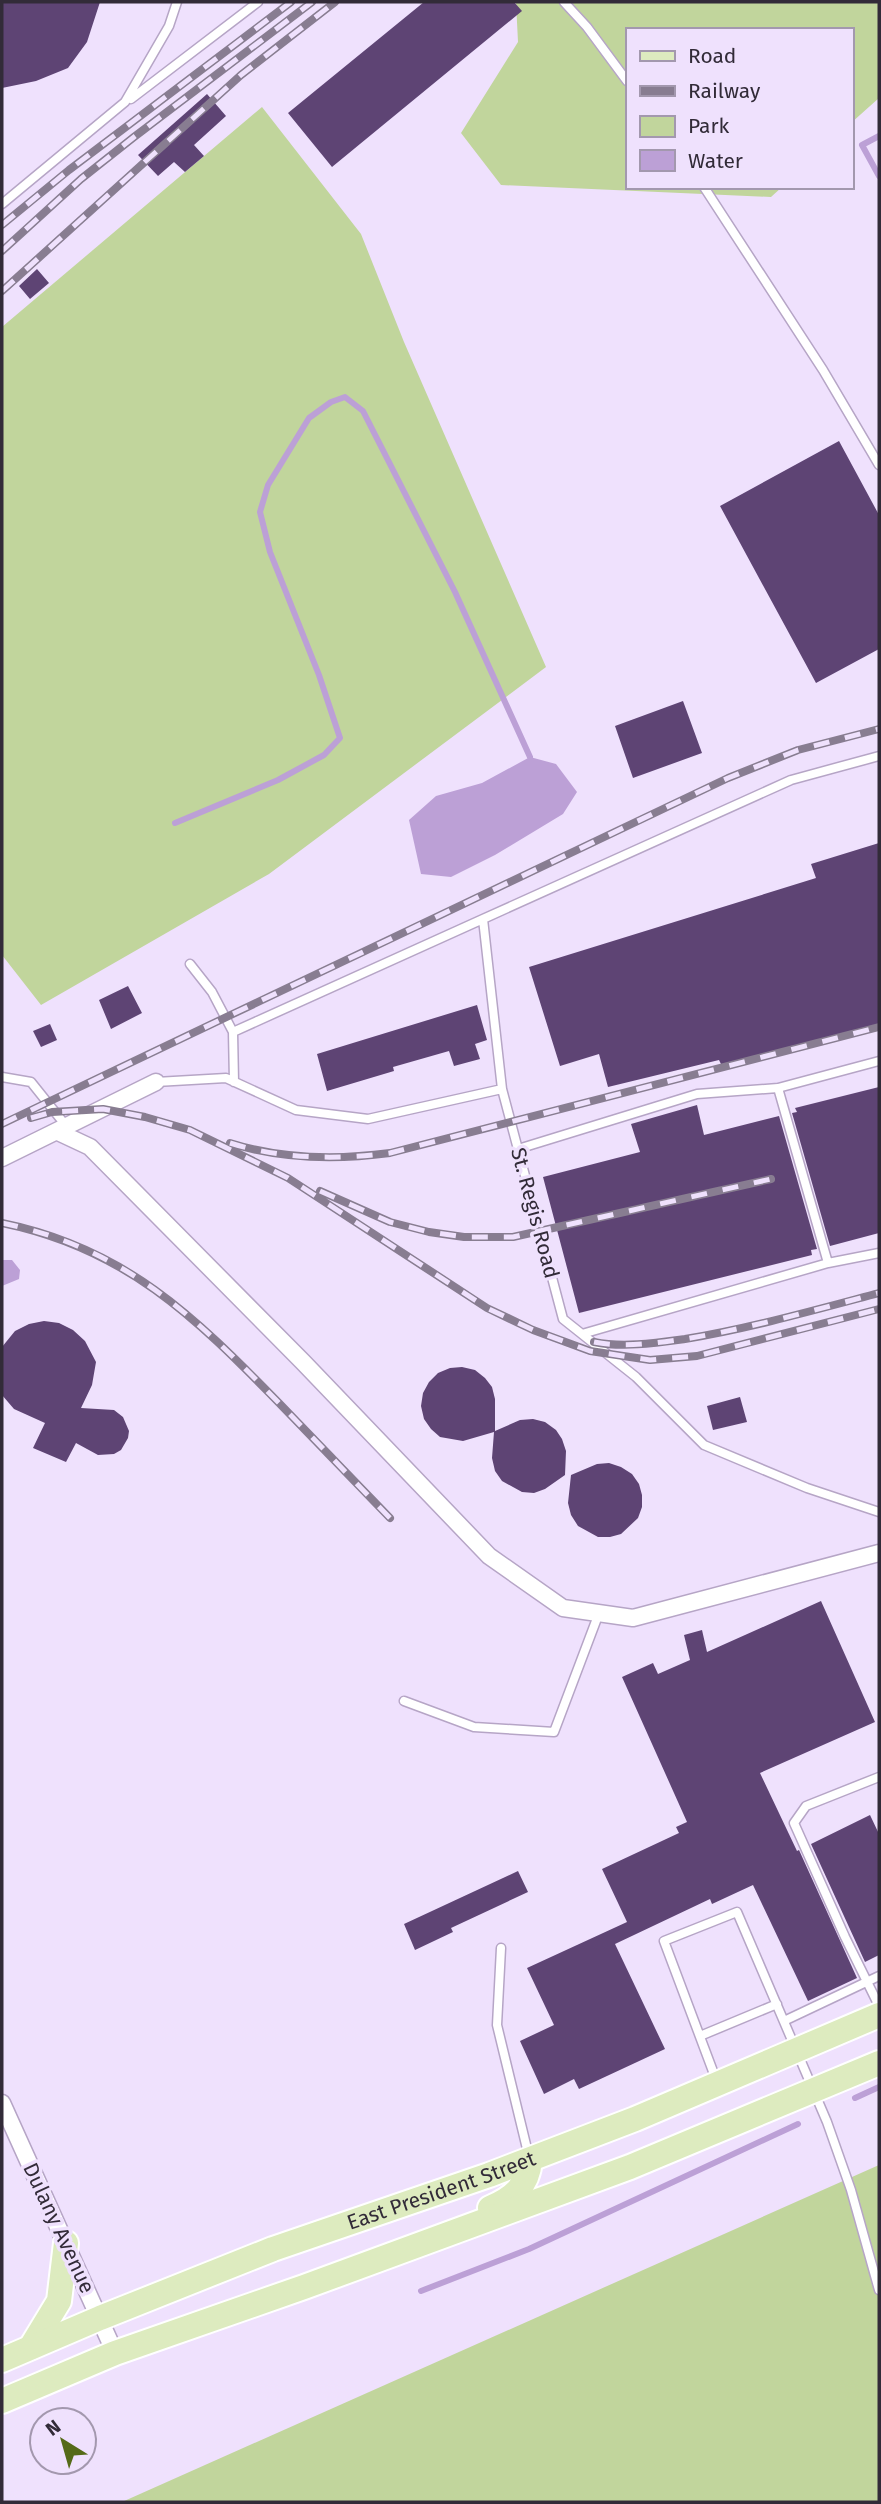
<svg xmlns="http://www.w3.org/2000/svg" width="881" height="2504" viewBox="0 0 881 2504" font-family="'Fira Sans',sans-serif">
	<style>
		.green { fill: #c1d59c }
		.water { fill: #bca0d6 }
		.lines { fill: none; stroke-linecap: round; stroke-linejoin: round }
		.stream { stroke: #bca0d6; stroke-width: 6 }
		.building { fill: #5e4474 }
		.lane-casing { stroke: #b6a5c6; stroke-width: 11 }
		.street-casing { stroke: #b6a5c6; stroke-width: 19 }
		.primary-casing { stroke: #fff; stroke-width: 28 }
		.lane { stroke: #fff; stroke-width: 8 }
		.street { stroke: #fff; stroke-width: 16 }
		.primary { stroke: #ddebbf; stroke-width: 24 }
		.rail-casing { stroke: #887d91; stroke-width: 8 }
		.rail { stroke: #efe1fd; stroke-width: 5; stroke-dasharray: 16; stroke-linecap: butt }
		.labels { text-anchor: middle; stroke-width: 7; stroke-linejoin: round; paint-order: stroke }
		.street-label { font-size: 21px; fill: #322b38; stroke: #efe1fd }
	</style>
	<rect width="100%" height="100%" fill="#efe1fd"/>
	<path class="green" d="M516 2H879V98L851 123V30H627V187H782L771 197 501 185 461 133 518 42Z
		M262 107 361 234 404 342 546 667 269 874 41 1005 2 955V327Z
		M879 2165V2502H122Z"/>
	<path class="water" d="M530 757 556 764 577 792 563 814 495 855 451 877 421 874 409 820 436 796 482 783Z
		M2 1260H12L20 1270 19 1279 2 1286Z"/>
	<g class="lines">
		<path class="stream" d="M879 136 862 145 879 176
			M175 823 278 780 324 755 340 738 319 675 270 552 260 512 268 485 309 418 331 402 345 397 363 411 455 592 530 757
			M855 2098 879 2087
			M421 2291 529 2249 798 2124"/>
	</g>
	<path class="building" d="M2 2H100L87 42 68 68 36 81 2 88Z
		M424 2H514L522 11 332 167 288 113Z
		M207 94 226 116 194 145 204 156 185 172 174 162 158 176 138 155Z
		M37 269 49 283 30 299 19 286Z
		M839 441 879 515V649L816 683 720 506Z
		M683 701 702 753 633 778 615 726Z
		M879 843V1026L722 1066 719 1060 608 1087 599 1054 560 1066 529 967 816 878 811 864Z
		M128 986 142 1013 111 1029 99 1000Z
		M477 1005 487 1040 475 1044 480 1059 454 1066 449 1051 393 1067 394 1071 327 1091 317 1054Z
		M50 1024 57 1040 41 1047 33 1031Z
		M879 1087V1233L830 1246 792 1113 797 1112 795 1108Z
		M697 1105 704 1135 779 1116 817 1249 811 1250 812 1255 579 1313 543 1177 640 1152 631 1124Z
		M44 1321 59 1323 73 1330 85 1341 96 1362 92 1385 81 1408 114 1410 123 1417 129 1431 128 1438 121 1450 114 1454 98 1455 76 1443 66 1462 33 1448 45 1423 14 1409 2 1395V1347L15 1331 29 1324Z
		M462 1367 475 1370 485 1378 492 1387 495 1399V1431L520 1420 533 1419 545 1422 556 1430 562 1439 566 1451 565 1475 545 1489 534 1493 522 1492 502 1481 495 1471 492 1458 494 1432 463 1441 440 1437 431 1429 424 1419 421 1406 423 1393 429 1382 438 1373 450 1368Z
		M740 1397 747 1422 713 1430 707 1406Z
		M609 1463 621 1467 632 1474 639 1484 642 1495V1507L638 1518 621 1534 610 1537H598L578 1526 571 1515 568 1503 571 1475 597 1464Z
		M821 1601 875 1722 760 1773 797 1851 799 1850 857 1978 808 2001 753 1885 712 1904 710 1899 615 1944 665 2049 579 2089 574 2079 544 2094 520 2041 554 2025 527 1968 627 1922 602 1869 679 1833 676 1827 687 1822 622 1677 653 1663 658 1674 690 1660 684 1635 702 1630 707 1652Z
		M870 1815 879 1834V1955L865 1962 811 1844Z
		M518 1871 528 1892 451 1928 453 1932 415 1950 404 1924Z"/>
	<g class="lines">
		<defs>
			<path id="lane" d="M564 2 587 27 627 81
				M131 99 258 2
				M704 187 823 370 879 465
				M2 204 125 102 169 26 177 2
				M190 964 212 992 233 1032 234 1082
				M233 1032 483 919
				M2 1077 31 1082 67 1127
				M156 1082 226 1078 296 1110 368 1119 502 1089 563 1319 636 1377 704 1445 807 1488 879 1512
				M778 1088 879 1061
				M502 1089 483 919 791 780 879 756
				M518 1149 697 1094 778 1088 828 1263 582 1334
				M828 1263 879 1253
				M404 1701 474 1727 554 1732 599 1613
				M879 1777 806 1806 794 1823 845 1937 879 2006
				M501 1948 497 2025 529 2157
				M784 2021 879 1976
				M700 2036 777 2004
				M717 2082 664 1941 737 1912 827 2122 851 2190 879 2290"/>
			<path id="street" d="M58 1132 90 1147 303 1362 489 1556 563 1608 633 1618 879 1553
				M2 1158 156 1082
				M2 2103 115 2353"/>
			<g id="primary">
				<path d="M490 2208C513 2198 528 2186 530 2160"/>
				<path d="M31 2347 59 2301 66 2243"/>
				<path id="s1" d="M2 2360 100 2318 273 2249 489 2175 635 2119 879 2015"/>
				<path d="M2 2401 115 2353 304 2287 630 2167 879 2063"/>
			</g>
		</defs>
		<use href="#lane" class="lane-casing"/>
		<use href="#street" class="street-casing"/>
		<use href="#primary" class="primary-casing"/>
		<use href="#lane" class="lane"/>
		<use href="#street" class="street"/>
		<use href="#primary" class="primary"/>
		<defs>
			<path id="rail" d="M2 225 69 170 291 2
				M2 251 81 179 134 137 312 2
				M2 291 241 75 335 2
				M31 1118 52 1112 103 1109 145 1117 190 1130 288 1178 487 1308 533 1330 590 1351 650 1360 697 1356 879 1309
				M2 1124 728 778 798 750 879 729
				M230 1143C281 1159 337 1160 390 1153L879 1027
				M320 1191 390 1222 429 1232 464 1237H513L771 1179
				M2 1223C125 1248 194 1316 279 1403 316 1441 353 1480 390 1518
				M594 1342C623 1348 656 1343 685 1339 751 1328 815 1310 879 1293"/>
		</defs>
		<use href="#rail" class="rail-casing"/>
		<use href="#rail" class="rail"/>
	</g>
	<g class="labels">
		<g class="street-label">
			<text transform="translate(535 1213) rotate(75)" y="7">St. Regis Road</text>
			<text dy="7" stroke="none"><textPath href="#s1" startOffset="471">East President Street</textPath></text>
			<text transform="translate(59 2228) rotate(65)" y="7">Dulany Avenue</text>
		</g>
	</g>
	<rect width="881" height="2504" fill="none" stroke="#322b38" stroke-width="7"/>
	<rect x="626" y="28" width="228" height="161" fill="#efe1fd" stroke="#a398ae" stroke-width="2"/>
	<rect x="640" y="51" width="35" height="10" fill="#ddebbf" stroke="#a398ae" stroke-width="2"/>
	<text x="688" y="63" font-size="21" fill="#322b38">Road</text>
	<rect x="640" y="86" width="35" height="10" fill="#887d91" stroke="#a398ae" stroke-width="2"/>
	<text x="688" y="98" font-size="21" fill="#322b38">Railway</text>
	<rect x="640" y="116" width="35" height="21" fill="#c1d59c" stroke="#a398ae" stroke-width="2"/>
	<text x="688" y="133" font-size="21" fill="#322b38">Park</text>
	<rect x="640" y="150" width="35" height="21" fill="#bca0d6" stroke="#a398ae" stroke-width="2"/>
	<text x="688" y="168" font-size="21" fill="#322b38">Water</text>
	<g transform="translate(63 2441) rotate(323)"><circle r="33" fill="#efe1fd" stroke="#a398ae" stroke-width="2"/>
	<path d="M0-5L12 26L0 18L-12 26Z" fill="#556a18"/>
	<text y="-10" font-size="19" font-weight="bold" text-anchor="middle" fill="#322b38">N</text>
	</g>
</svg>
